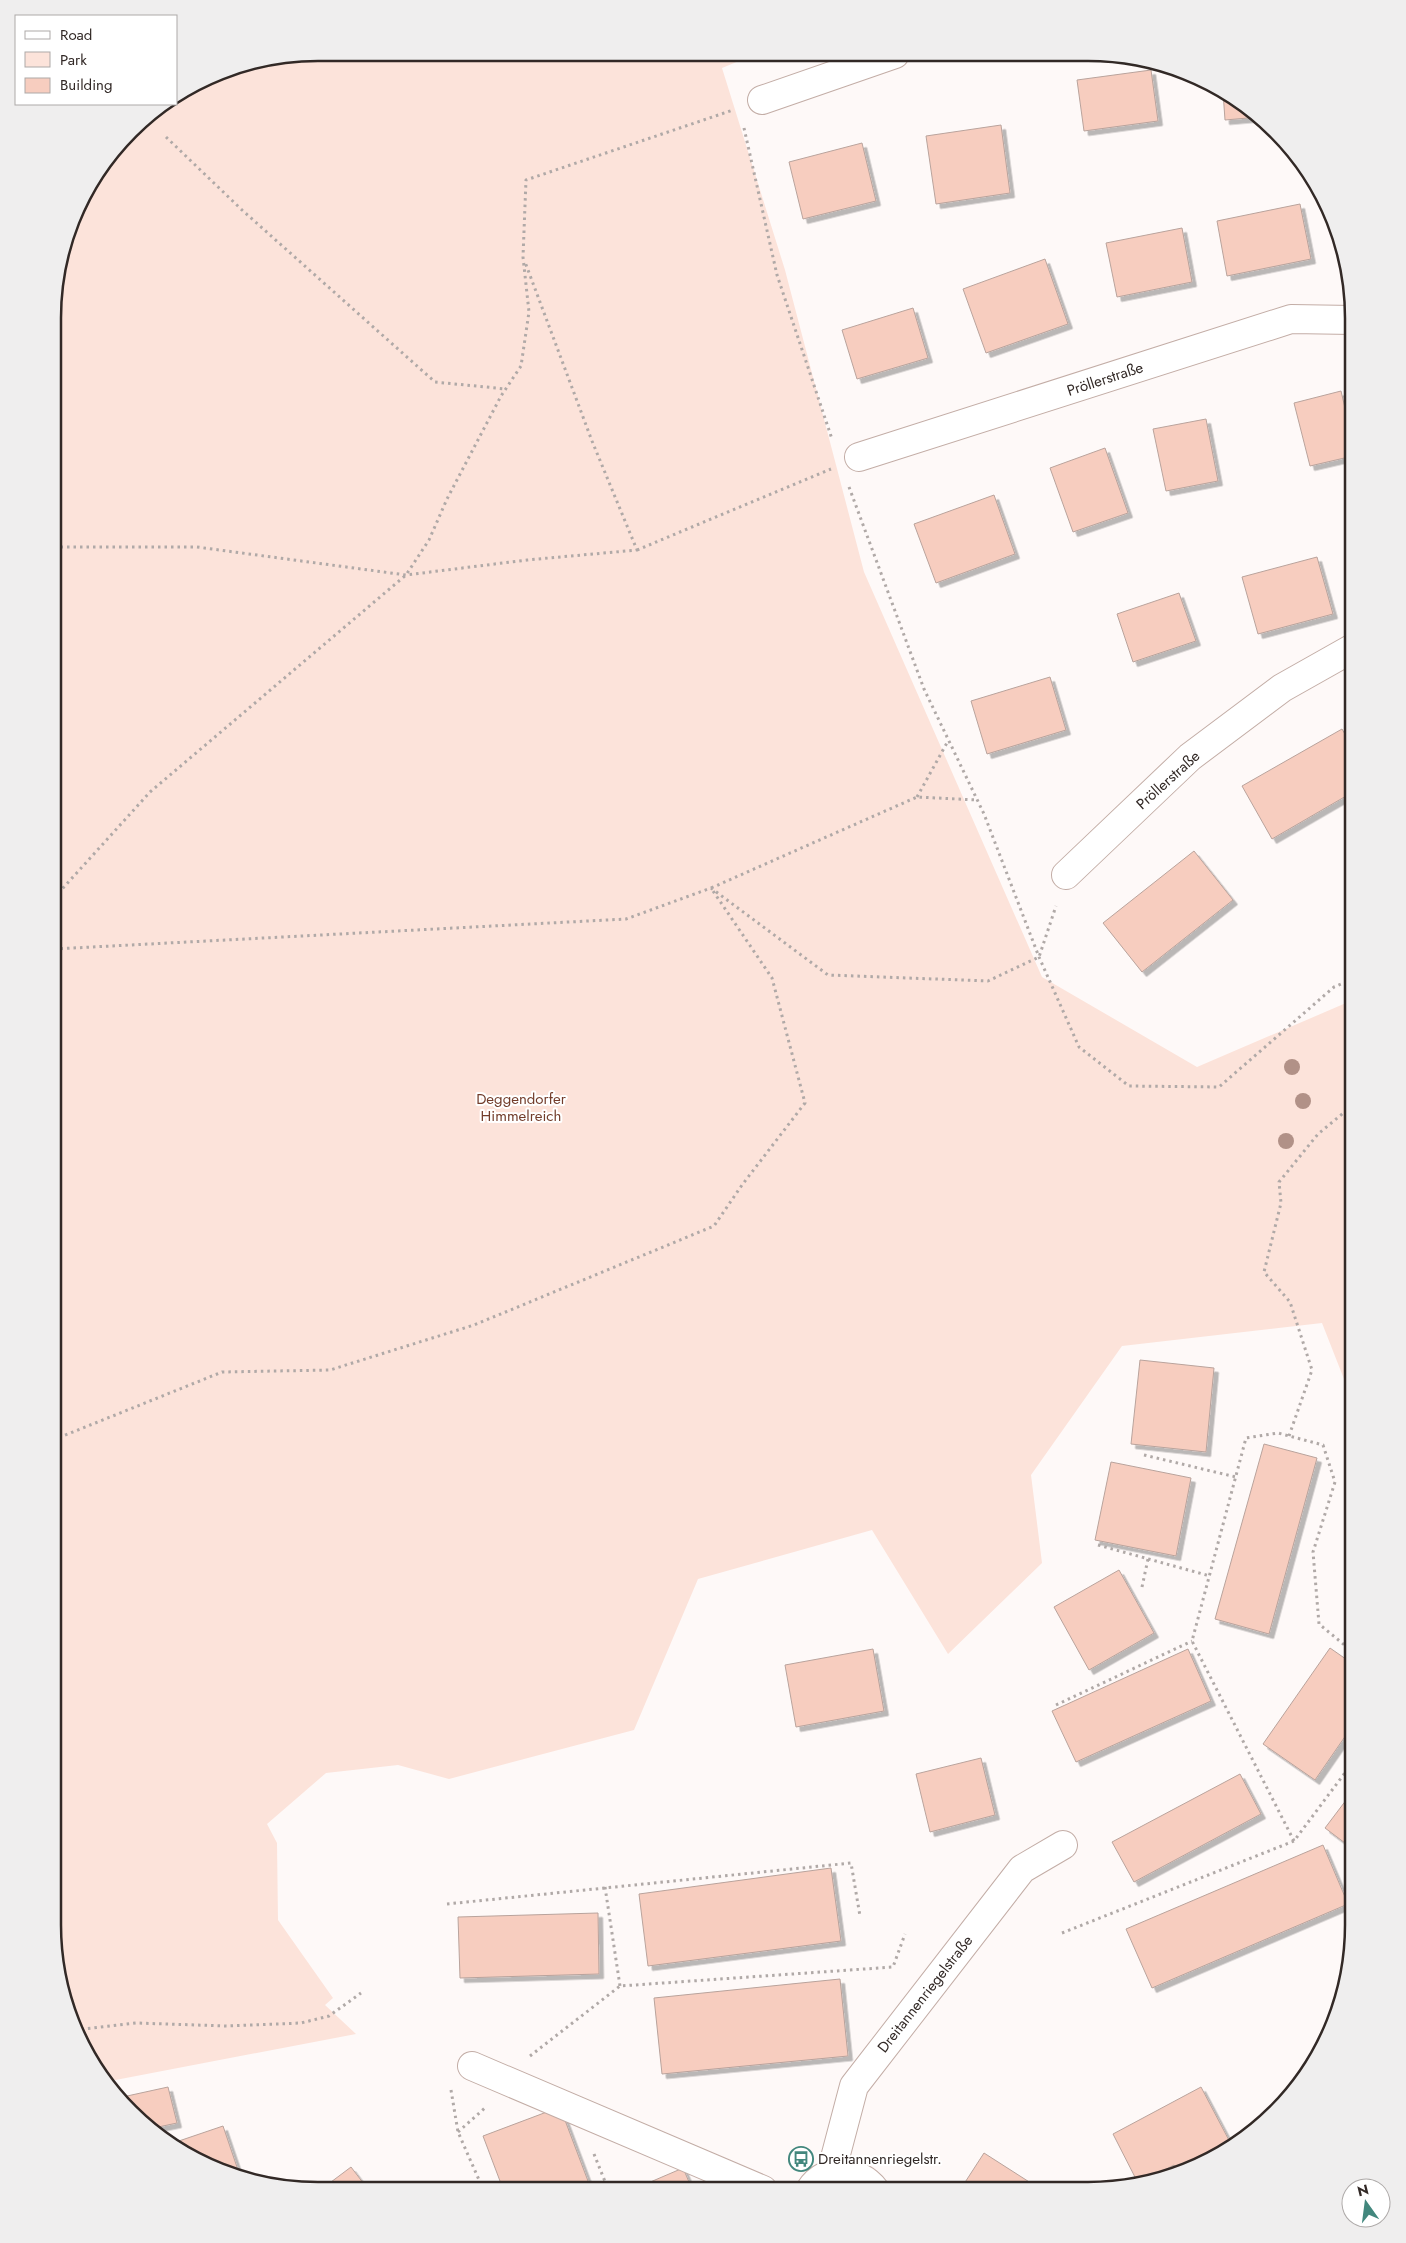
<svg xmlns="http://www.w3.org/2000/svg" width="1406" height="2243" viewBox="0 0 1406 2243" font-family="Jost,sans-serif">
	<style>
		.green { fill: #fce3da }
		.building { fill: #f7cdbf; stroke: #b9a39c; filter: url(#shadow) }
		.lines { fill: none; stroke-linecap: round; stroke-linejoin: round }
		.minor-casing { stroke: #c3ada6; stroke-width: 30 }
		.path { stroke: #b0a9a7; stroke-width: 3; stroke-dasharray: 2.5 4; stroke-linecap: butt }
		.minor { stroke: #fff; stroke-width: 28 }
		.tree { fill: #b19187 }
		.labels { text-anchor: middle; stroke-width: 4; stroke-linejoin: round; paint-order: stroke }
		.street-label { font-size: 15px; fill: #322926; stroke: #fff }
		.park-label { font-size: 15px; fill: #723c2a; stroke: #fff }
		.poi-label { font-size: 15px; fill: #322926; stroke: #fff; text-anchor: start }
		.rim { fill: none; stroke: #322926; stroke-width: 2.5 }
	</style>
	<defs>
		<filter id="shadow"><feDropShadow dx="4.5" dy="4.5" stdDeviation="0" flood-color="#0004"/></filter>
	</defs>
	<rect width="100%" height="100%" fill="#fef9f8"/>
	<path class="green" d="M318 53 756 54 722 68 785 270 864 572 1042 977 1197 1067 1353 1000V1402L1322 1323 1122 1346 1031 1475 1042 1563 948 1654 872 1530 698 1579 634 1730 449 1779 398 1765 326 1773 267 1824 277 1843 278 1920 333 1998 325 2005 356 2034 105 2082 73 2026 53 1925 55 284 80 200 143 119 167 104H176V98L217 73Z"/>
	<path class="building" d="M1151 70 1158 121 1084 131 1077 80Z
		M1223 92 1250 108 1259 117 1225 120Z
		M1001 125 1010 193 936 204 926 136Z
		M862 143 876 201 803 219 789 162Z
		M1300 204 1311 259 1227 276 1217 221Z
		M1182 228 1192 282 1117 297 1106 243Z
		M1045 259 1068 324 986 353 963 289Z
		M913 308 928 358 857 379 842 330Z
		M1341 391 1353 442V456L1310 466 1294 403Z
		M1206 419 1218 481 1166 491 1153 429Z
		M1105 448 1128 513 1073 532 1050 468Z
		M994 495 1015 554 936 583 914 524Z
		M1317 557 1333 614 1258 634 1242 577Z
		M1179 593 1196 641 1133 662 1117 614Z
		M1050 677 1066 730 987 754 971 701Z
		M1342 729 1353 748V792L1272 839 1242 786Z
		M1194 851 1233 900 1142 972 1103 923Z
		M1140 1360 1214 1368 1206 1452 1131 1444Z
		M1264 1444 1317 1458 1269 1634 1215 1619Z
		M1111 1462 1191 1478 1176 1556 1095 1540Z
		M1119 1570 1154 1633 1089 1670 1054 1607Z
		M1330 1648 1353 1664V1725L1315 1780 1263 1744Z
		M873 1649 884 1711 796 1727 785 1665Z
		M1188 1649 1211 1701 1076 1762 1052 1711Z
		M981 1758 995 1815 930 1832 916 1774Z
		M1240 1774 1261 1814 1134 1882 1112 1842Z
		M1353 1791V1849L1325 1828Z
		M1323 1845 1348 1904 1152 1988 1126 1929Z
		M831 1868 841 1941 648 1966 639 1894Z
		M598 1913 599 1974 460 1978 458 1917Z
		M840 1979 848 2056 662 2074 654 1998Z
		M168 2087 177 2123 149 2129 118 2098Z
		M1201 2087 1232 2146 1189 2170 1178 2173 1174 2165 1149 2178 1137 2181 1113 2134Z
		M560 2107 591 2189H503L483 2136Z
		M223 2126 240 2176 216 2170 170 2144Z
		M984 2153 1034 2185 1030 2190H960Z
		M351 2167 367 2188H323Z
		M683 2168 692 2189H634Z"/>
	<g class="lines">
		<defs>
			<path id="minor" d="M762 100 895 54
				M859 457 1291 319 1353 320
				M1066 875 1190 757 1282 688 1353 648
				M472 2066 763 2190
				M831 2173 854 2086 1022 1869 1063 1845
				M810 2190C826 2165 859 2169 875 2190"/>
		</defs>
		<use href="#minor" class="minor-casing"/>
		<path class="path" d="M744 128 777 275 832 439
			M166 137 242 210 435 382 506 389
			M849 487 924 689 984 814 1039 957 1079 1047 1129 1086 1219 1087 1334 987 1353 979
			M54 547H197L406 575 527 560 637 550 592 441 525 262
			M637 550 831 469
			M917 797 948 741
			M54 898 150 792 406 575 429 540 447 499 501 396 521 366 529 312 523 257 526 180 733 110
			M54 949 626 919 711 888 828 975 988 981 1039 957 1056 906
			M1289 1436 1312 1370 1290 1302 1264 1272 1281 1203 1279 1182 1318 1134 1353 1105
			M53 1440 222 1372 330 1370 474 1325 714 1226 742 1185 805 1103 772 978 711 888 917 797 977 800
			M1144 1455 1236 1477
			M1098 1545 1210 1576
			M1142 1587 1148 1559
			M1056 1705 1192 1641
			M1294 1841 1192 1641 1246 1438 1278 1433 1323 1445 1335 1482 1313 1552 1319 1624 1353 1652
			M605 1887 620 1986
			M447 1904 851 1863 860 1916
			M1062 1933 1294 1841 1353 1762
			M75 2030 136 2023 227 2026 301 2023 329 2016 361 1993
			M530 2056 620 1986 893 1967 905 1934
			M451 2090 458 2132 483 2189
			M458 2132 486 2107
			M594 2154 608 2189"/>
		<use href="#minor" class="minor"/>
	</g>
	<g class="tree">
		<circle cx="1292" cy="1067" r="8"/>
		<circle cx="1303" cy="1101" r="8"/>
		<circle cx="1286" cy="1141" r="8"/>
	</g>
	<defs>
		<symbol id="bus-ring" viewBox="-11 -11 22 22"><circle r="9.5" fill="#fff" stroke="#42877d" stroke-width="1.5"/><path d="M-5-6H5V4H4V6H2V4H-2V6H-4V4H-5ZM-3.5-4V0h7V-4ZM-3.5 1.2v1.5H-2V1.2ZM2 1.2v1.5H3.5V1.2Z" fill="#42877d"/></symbol>
	</defs>
	<g fill-rule="evenodd">
		<use href="#bus-ring" x="787" y="2145" width="28" height="28"/>
	</g>
	<g class="labels">
		<g class="street-label">
			<text transform="translate(1105 379) rotate(-18)" y="5">Pröllerstraße</text>
			<text transform="translate(1168 780) rotate(-42)" y="5">Pröllerstraße</text>
			<text transform="translate(925 1994) rotate(-52)" y="5">Dreitannenriegelstraße</text>
		</g>
		<g class="park-label">
			<text x="521" y="1104">Deggendorfer<tspan x="521" dy="17">Himmelreich</tspan></text>
		</g>
		<g class="poi-label">
			<text x="818" y="2164">Dreitannenriegelstr.</text>
		</g>
	</g>
	<path d="M0 0H1406V2243H0ZM318 61H1088A257 257 0 0 1 1345 318V1925A257 257 0 0 1 1088 2182H318A257 257 0 0 1 61 1925V318A257 257 0 0 1 318 61Z" fill="#efeeee" fill-rule="evenodd"/>
	<path class="rim" d="M318 61H1088A257 257 0 0 1 1345 318V1925A257 257 0 0 1 1088 2182H318A257 257 0 0 1 61 1925V318A257 257 0 0 1 318 61Z"/>
	<rect x="15" y="15" width="162" height="90" fill="#ffffff" stroke="#ada9a8"/>
	<rect x="25" y="31" width="25" height="8" fill="#ffffff" stroke="#ada9a8"/>
	<text x="60" y="40" font-size="15" fill="#322926">Road</text>
	<rect x="25" y="52" width="25" height="15" fill="#fce3da" stroke="#ada9a8"/>
	<text x="60" y="65" font-size="15" fill="#322926">Park</text>
	<rect x="25" y="78" width="25" height="15" fill="#f7cdbf" stroke="#ada9a8"/>
	<text x="60" y="90" font-size="15" fill="#322926">Building</text>
	<g transform="translate(1366 2203) rotate(346)"><circle r="24" fill="#ffffff" stroke="#ada9a8"/>
	<path d="M0-4L9 19L0 12L-9 19Z" fill="#42877d"/>
	<text y="-8" font-size="14" font-weight="bold" text-anchor="middle" fill="#322926">N</text>
	</g>
</svg>
